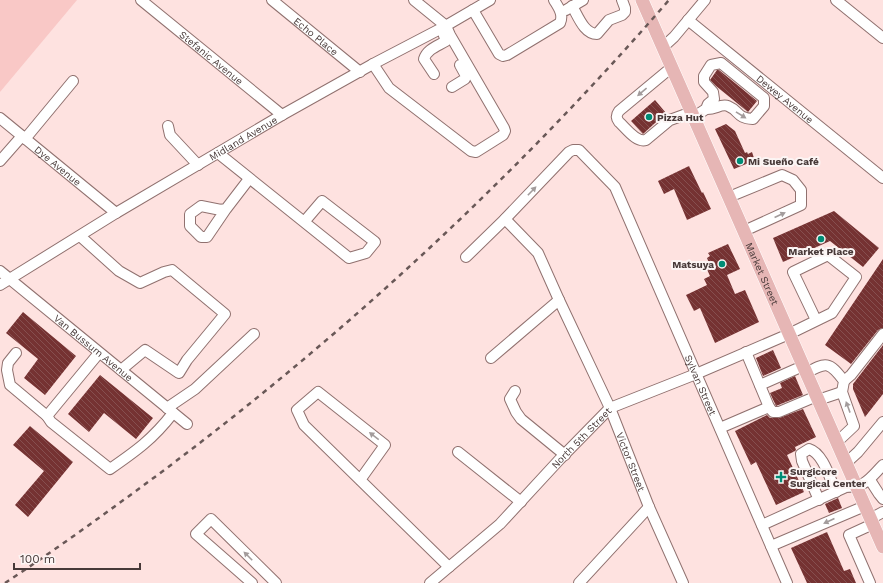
<svg xmlns="http://www.w3.org/2000/svg" width="883" height="583" viewBox="0 0 883 583" font-family="'Work Sans',sans-serif">
	<style>
		.pitch { fill: #f9c8c6 }
		.building { fill: url(#building-back-hatch) }
		.lines { fill: none; stroke-linecap: round; stroke-linejoin: round }
		.minor-casing { stroke: #90716f; stroke-width: 12 }
		.major-casing { stroke: #fff; stroke-width: 14 }
		.minor { stroke: #fff; stroke-width: 10 }
		.major { stroke: #e6b6b5; stroke-width: 13 }
		.rail { stroke: #695857; stroke-width: 2.5; stroke-dasharray: 5 5; stroke-linecap: butt }
		.oneway { fill: #a39c9c }
		.poi-dot { fill: #008c75; stroke: #fcf5f4; stroke-width: 1.5 }
		.labels { text-anchor: middle; stroke-width: 4; stroke-linejoin: round; paint-order: stroke }
		.street-label { font-size: 10px; fill: #473938; stroke: #fcf5f4 }
		.poi-label { font-size: 10px; font-weight: bold; fill: #473938; stroke: #fcf5f4; text-anchor: start }
	</style>
	<defs>
		<pattern id="building-back-hatch" width="6" height="6" patternUnits="userSpaceOnUse"><rect width="6" height="6" fill="#753232"/><path d="M-1 5l2 2M0 0l6 6M5-1l2 2" fill="none" stroke="#864f4f"/></pattern>
	</defs>
	<rect width="100%" height="100%" fill="#fee2e0"/>
	<path class="pitch" d="M0 0H77L0 92Z"/>
	<path class="building" d="M717 70H719L757 101 748 112 716 86 710 80Z
		M655 100 666 113 643 134 631 121Z
		M726 124 735 131 745 153 747 152 748 154 752 152 754 158 750 160 751 162 734 169 715 129Z
		M689 166 702 193 703 192 711 209 687 220 674 189 664 194 658 181Z
		M834 211 879 248 863 267 830 241 783 262 773 238Z
		M728 244 740 269 727 275 735 294 745 290 759 322 715 343 700 308 694 311 686 295 707 285 704 279 710 276 705 265 709 263 707 258 710 256 708 253Z
		M883 259V328L878 330 851 364 825 345Z
		M23 312 76 356 45 395 24 378 38 359 6 333Z
		M883 345V394L865 417 853 389V384Z
		M773 350 781 368 763 376 756 358Z
		M100 375 153 418 136 439 104 413 89 432 68 414Z
		M795 376 803 395 776 406 770 393 782 388 780 383Z
		M803 409 816 437 795 447 796 450 795 451 787 455 804 492 776 505 756 462 751 465 735 431 767 415 770 418H779Z
		M30 426 73 462 28 517 15 505 44 471 13 445Z
		M838 498 842 508 829 513 825 504Z
		M827 532 844 571 850 569 856 583H807L791 548Z"/>
	<g class="lines">
		<defs>
			<g id="minor">
				<path id="s1" d="M141 0 282 115"/>
				<path id="s2" d="M272 0 360 72"/>
				<path d="M836 0 883 38"/>
				<path d="M572 6C578 16 584 34 597 34L609 20 622 15 625 12V8L622 0"/>
				<path d="M473 10 499 54 503 56 507 55 560 23C564 14 558 7 554 0"/>
				<path d="M566 10 583 0"/>
				<path id="s3" d="M688 20 883 178"/>
				<path d="M663 47 674 37 705 0"/>
				<path d="M373 64 389 88 471 151 476 152 503 135 505 131 504 128 450 35 446 26 414 0"/>
				<path d="M672 67 619 111C616 115 616 118 619 122 626 128 636 143 646 140L670 120 692 112"/>
				<path d="M434 74 424 59C427 49 438 46 446 41L442 30"/>
				<path d="M452 87 465 79 466 76 460 65"/>
				<path d="M694 117 706 109 708 104 714 99 713 92 704 82V76L711 65 721 63 764 98V106L753 119C736 118 740 111 728 106 721 103 715 110 706 109"/>
				<path id="s4" d="M0 118 116 213"/>
				<path d="M168 126 170 135 198 165"/>
				<path d="M25 139 73 81"/>
				<path d="M218 153 349 258 366 253 375 242 322 201 304 222"/>
				<path d="M0 161 22 136"/>
				<path d="M729 197 782 175 793 180 801 190V205L744 231"/>
				<path d="M226 209 207 237H201L190 226V214L201 206 221 210 226 209 249 179"/>
				<path id="s5" d="M505 219 538 253 559 300 610 408 649 507 683 583"/>
				<path d="M80 236 119 271 140 283 164 272 172 270 225 314 187 360 179 373 145 350 121 370"/>
				<path id="s6" d="M466 257 505 219 569 152 573 150H579L615 187 787 583"/>
				<path id="s7" d="M0 271 187 424"/>
				<path id="s8" d="M0 285 116 213 282 115 373 64 442 28 490 0"/>
				<path d="M746 352 769 407"/>
				<path d="M16 353 8 363 7 370 10 385 47 416"/>
				<path d="M99 353 47 416 51 422 110 469C136 451 153 439 173 413"/>
				<path d="M491 358 559 300"/>
				<path d="M806 373C826 362 829 361 844 381L842 392 854 426 837 442"/>
				<path d="M844 381 851 375 883 334"/>
				<path d="M760 385 803 366"/>
				<path d="M515 391 510 399 516 412 521 419 565 455"/>
				<path d="M818 400 842 392"/>
				<path d="M167 408 195 389 254 334"/>
				<path d="M720 428 769 407 773 412H779L817 396"/>
				<path d="M458 452 521 502"/>
				<path d="M846 463 858 452 883 422"/>
				<path d="M360 480 385 445 318 392 297 410 304 425 449 567"/>
				<path d="M870 480 879 494 883 499"/>
				<path d="M819 500 802 461 801 454 809 449C823 453 830 479 836 492"/>
				<path d="M870 519 883 512"/>
				<path d="M762 525 846 487C866 487 870 478 883 465"/>
				<path d="M771 546 865 506"/>
				<path d="M252 583 196 534 211 519 276 583"/>
				<path id="s9" d="M430 583 500 524 560 459 610 408 696 374 789 334 832 313 856 277 828 255 793 272 816 320"/>
				<path d="M579 583 649 507"/>
				<path d="M870 583 849 535 873 524"/>
			</g>
			<g id="major">
				<path id="s10" d="M642 0 883 547"/>
			</g>
		</defs>
		<use href="#minor" class="minor-casing"/>
		<use href="#major" class="major-casing"/>
		<use href="#minor" class="minor"/>
		<use href="#major" class="major"/>
		<path class="rail" d="M5 583C43 558 81 531 118 504 320 358 506 188 669 0"/>
	</g>
	<defs><path id="oneway-solid" d="M-6-.8H1V-3.2L6.5 0L1 3.2V.8H-6Z"/></defs>
	<g class="oneway">
		<use href="#oneway-solid" transform="translate(642 92) rotate(140)"/>
		<use href="#oneway-solid" transform="translate(741 115) rotate(32)"/>
		<use href="#oneway-solid" transform="translate(532 191) rotate(-46)"/>
		<use href="#oneway-solid" transform="translate(780 215) rotate(-25)"/>
		<use href="#oneway-solid" transform="translate(848 407) rotate(-110)"/>
		<use href="#oneway-solid" transform="translate(374 436) rotate(-142)"/>
		<use href="#oneway-solid" transform="translate(829 521) rotate(156)"/>
		<use href="#oneway-solid" transform="translate(248 556) rotate(-135)"/>
	</g>
	<g class="poi-dot">
		<circle cx="649" cy="117" r="4"/>
		<circle cx="740" cy="161" r="4"/>
		<circle cx="821" cy="239" r="4"/>
		<circle cx="722" cy="264" r="4"/>
		<path d="M779 471h4v4h4v4h-4v4h-4v-4h-4v-4h4z"/>
	</g>
	<g class="labels">
		<g class="street-label">
			<text dy="4" stroke="none"><textPath href="#s2" startOffset="57">Echo Place</textPath></text>
			<text dy="4" stroke="none"><textPath href="#s1" startOffset="91">Stefanic Avenue</textPath></text>
			<text dy="4" stroke="none"><textPath href="#s3" startOffset="125">Dewey Avenue</textPath></text>
			<text dy="4" stroke="none"><textPath href="#s8" startOffset="284">Midland Avenue</textPath></text>
			<text dy="4" stroke="none"><textPath href="#s4" startOffset="75">Dye Avenue</textPath></text>
			<text dy="4" stroke="none"><textPath href="#s10" startOffset="299">Market Street</textPath></text>
			<text dy="4" stroke="none"><textPath href="#s7" startOffset="121">Van Bussum Avenue</textPath></text>
			<text dy="4" stroke="none"><textPath href="#s6" startOffset="425">Sylvan Street</textPath></text>
			<text dy="4" stroke="none"><textPath href="#s9" startOffset="210">North 5th Street</textPath></text>
			<text dy="4" stroke="none"><textPath href="#s5" startOffset="276">Victor Street</textPath></text>
		</g>
		<g class="poi-label">
			<text x="657" y="121">Pizza Hut</text>
			<text x="748" y="165">Mi Sueño Café</text>
			<text x="821" y="255" text-anchor="middle">Market Place</text>
			<text x="714" y="268" text-anchor="end">Matsuya</text>
			<text x="790" y="475">Surgicore<tspan x="790" dy="12">Surgical Center</tspan></text>
		</g>
	</g>
	<path d="M14 563v6h126v-6" fill="none" stroke="#473938" stroke-width="2"/>
	<text x="20" y="563" font-size="12" fill="#473938" stroke="#fcf5f4" stroke-width="3" paint-order="stroke">100 m</text>
</svg>
